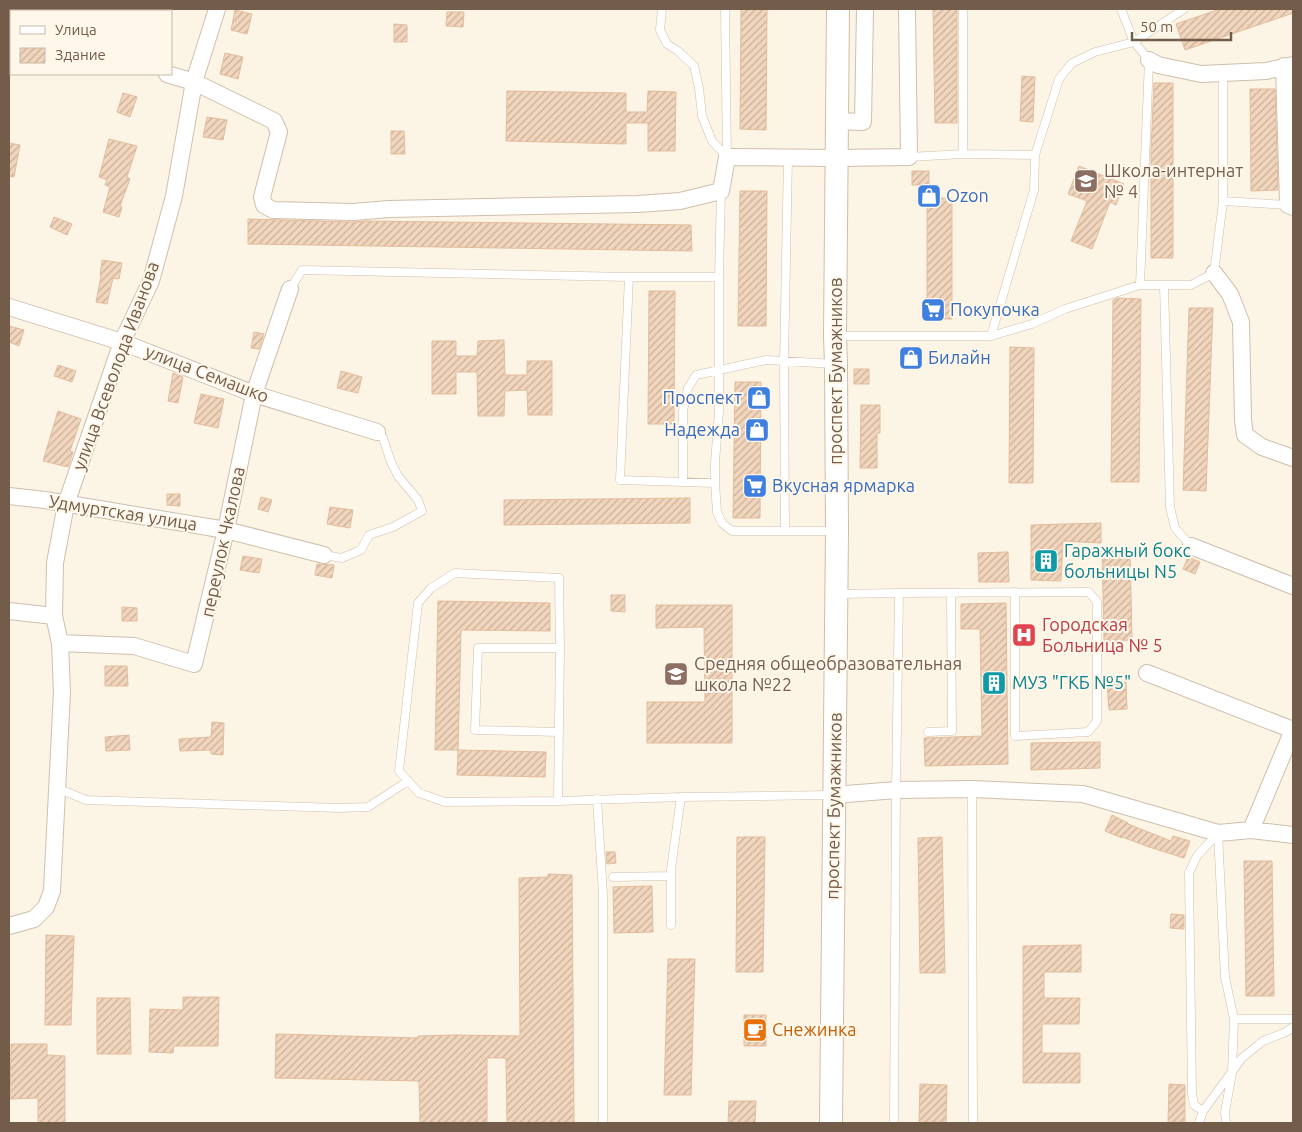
<svg xmlns="http://www.w3.org/2000/svg" width="1302" height="1132" viewBox="0 0 1302 1132" font-family="Ubuntu,sans-serif">
	<style>
		.building { fill: url(#building-hatch); stroke: #e3bd9c }
		.lines { fill: none; stroke-linecap: round; stroke-linejoin: round }
		.lane-casing { stroke: #cfbfad; stroke-width: 9 }
		.street-casing { stroke: #cfbfad; stroke-width: 18 }
		.secondary-casing { stroke: #d0bda8; stroke-width: 24 }
		.lane { stroke: #fff; stroke-width: 8 }
		.street { stroke: #fff; stroke-width: 16 }
		.secondary { stroke: #fff; stroke-width: 22 }
		.labels { text-anchor: middle; stroke-width: 4; stroke-linejoin: round; paint-order: stroke }
		.education-label { font-size: 18px; fill: #785e54; stroke: #fff8ea; text-anchor: start }
		.shop-label { font-size: 18px; fill: #366cbe; stroke: #fff8ea; text-anchor: start }
		.street-label { font-size: 18px; fill: #745c4a; stroke: #fff8ea }
		.culture-label { font-size: 18px; fill: #0d838f; stroke: #fff8ea; text-anchor: start }
		.health-label { font-size: 18px; fill: #be3a42; stroke: #fff8ea; text-anchor: start }
		.food-label { font-size: 18px; fill: #c56008; stroke: #fff8ea; text-anchor: start }
	</style>
	<defs>
		<pattern id="building-hatch" width="6" height="6" patternUnits="userSpaceOnUse" patternTransform="scale(1.25)"><rect width="6" height="6" fill="#f1d5bc"/><path d="M-1 1l2-2M0 6l6-6M5 7l2-2" fill="none" stroke="#c8b09b"/></pattern>
	</defs>
	<rect width="100%" height="100%" fill="#fcf4e4"/>
	<path class="building" d="M741 9H767L766 130 740 129Z
		M933 9H957V123H935Z
		M1220 9H1293V13L1185 50 1176 24Z
		M235 10 252 14 247 34 231 30Z
		M447 12H464L463 27 446 26Z
		M394 24 407 25V42H394Z
		M225 53 243 57 238 79 220 74Z
		M1022 76 1035 77 1033 122 1020 121Z
		M1154 83H1173V258H1151V151Z
		M1250 89H1275L1278 190 1251 191Z
		M507 91 626 93V112H647L648 91 676 92 675 151H648V123H626V144L506 141Z
		M123 93 137 97 130 117 117 112Z
		M207 117 227 120 223 140 203 137Z
		M391 131H404L405 154H391Z
		M109 139 137 146 127 177 130 179 120 206 122 207 119 217 103 212 110 187 105 185 107 180 99 177Z
		M9 143 20 145 14 177 9 176Z
		M1079 166 1124 184 1116 205 1110 202 1092 249 1071 241 1087 201 1068 194Z
		M912 171H929V185H912Z
		M740 191H767L766 326H738Z
		M927 198H952V319H927Z
		M54 217 72 224 67 235 50 227Z
		M248 219 353 222 365 221 691 225 692 251 248 244Z
		M102 260 122 263 119 279 113 278 107 304 96 302 101 276 100 275Z
		M649 291H675L674 424H648Z
		M1117 298 1141 299 1139 482H1111L1113 300Z
		M1189 308H1213L1206 491 1183 490Z
		M9 326 24 330 19 346 9 342Z
		M254 332 264 334 259 349 251 348Z
		M504 340 505 375H527V361H552V415H528L527 390 505 391 504 416H478L477 372H456V394H432V341H456V356H477L478 341Z
		M1010 347 1034 348 1033 483H1009Z
		M58 365 76 371 72 382 54 376Z
		M854 369H869V384H854Z
		M341 371 362 377 358 393 337 388Z
		M173 373 183 377 178 403 168 401Z
		M735 382H761L760 518H733Z
		M201 394 224 399 218 428 194 423Z
		M861 405H880V433H877V468H860Z
		M58 411 81 419 70 451 73 452 68 467 43 461Z
		M167 494H180V506L167 505Z
		M261 497 272 500 268 512 258 509Z
		M690 498V523L504 525V500Z
		M330 507 353 510 350 528 327 524Z
		M1101 523V543L1063 541 1061 581 1031 580V525Z
		M1130 549 1132 640 1104 641 1102 550Z
		M1008 552 1009 582H979L978 553Z
		M243 556 262 559 259 573 240 570Z
		M1188 557 1200 562 1195 574 1183 569Z
		M317 564 334 565 332 578 315 575Z
		M611 595H625V612L611 611Z
		M438 601 550 603V631L461 630 458 750H435Z
		M1006 603 1008 764 925 766 924 738 982 736 980 629H961V604Z
		M656 605H732V743H647V702H705L704 627 656 628Z
		M122 607 137 608V621H122Z
		M105 666H127L128 686H105Z
		M1126 682 1127 709 1109 710 1107 684Z
		M212 722 224 723 223 755 211 754V750L180 751 179 739 211 737Z
		M129 735 130 750 106 751 105 737Z
		M1100 742V768L1031 770V743Z
		M458 750 546 752 545 777 457 775Z
		M1112 815 1128 823V824L1171 841 1173 836 1190 841 1184 858 1149 847 1122 837V838L1105 831Z
		M737 837H765L763 972H736Z
		M942 837 945 973H920L918 838Z
		M606 852H615L616 863 607 864Z
		M1244 861H1272L1274 996H1246Z
		M548 874 572 875 574 1123H507L506 1058H487V1123H420L419 1081 275 1078 276 1034 418 1038V1036L456 1035 520 1036 519 878 548 877Z
		M652 886 653 932 614 933 613 887Z
		M1171 914 1184 915V929L1170 928Z
		M46 935 74 936 71 1025H45Z
		M1081 945V972H1044V998H1080L1079 1024H1042V1053H1080V1083H1023V946Z
		M668 959H695L691 1095H664Z
		M183 997H219L218 1046H174L173 1053 149 1052 150 1009 183 1010Z
		M97 998H130L131 1054H97Z
		M744 1015H766V1046H744Z
		M11 1044H47V1055L65 1056V1123H38V1098L10 1099Z
		M920 1084 947 1085 946 1123H919Z
		M1169 1084 1185 1085V1123H1168Z
		M729 1101H756L755 1123H728Z"/>
	<g class="lines">
		<defs>
			<path id="lane" d="M662 9 660 30 667 44 678 51 694 66 699 88 702 116 712 141 727 157 725 9
				M1121 9 1134 42 1184 9
				M963 154V9
				M909 157 963 154 1035 155 1059 79 1072 63 1095 52 1134 42 1149 60 1140 285
				M1223 201 1288 205
				M629 277H719
				M1164 285 1170 507 1175 528 1191 546
				M290 289 302 270 629 277 620 480 715 483 717 512 722 523 732 531H835
				M838 336H991L1034 190 1035 155
				M991 336 1032 324 1065 309 1140 285H1191L1214 273 1223 201V73
				M683 482V411L688 388 696 375 766 360 835 364
				M715 483V462L719 412V277L721 191
				M785 531 784 362 788 157
				M324 555 342 558 361 550 369 535 393 527 422 511 418 500 398 476 391 462 383 438 377 432
				M899 593 1089 592 1097 602V721L1088 732 1015 736V592
				M839 594 899 593 896 790 894 1123
				M559 732 475 730 478 648H560
				M928 732 952 731 951 593
				M57 788 86 800 338 808 368 807 408 781
				M972 789 973 1123
				M597 799 603 894V1123
				M558 801 445 802 419 793 399 771 418 603 431 588 455 573 559 578 560 648 558 801 681 797 832 795
				M1218 833 1225 977 1234 1019 1232 1073 1225 1112 1226 1123
				M613 877 671 876
				M671 925V869L681 797
				M1234 1019H1293
				M1203 1111 1194 1105 1192 1094 1189 873 1197 856 1218 833
				M1199 1123 1203 1111 1242 1058 1263 1041 1286 1032 1293 1027"/>
			<path id="street" d="M9 24 11 25
				M1149 60 1158 65 1201 74 1266 71 1293 65
				M1284 66 1288 205 1293 207
				M167 74 194 82 274 121 279 132 262 197 264 205 273 210 353 212 389 209 638 204 680 201 721 191 727 157 836 158 909 157 907 9
				M837 121 863 122 865 9
				M1214 273 1230 294 1241 322 1243 420 1245 435 1262 447 1293 458
				M9 307 122 342 254 394 377 432
				M9 496 45 500 226 530 324 555
				M1191 546 1293 586
				M9 611 54 616
				M60 643 134 646 194 664 226 530 254 394 290 289
				M1147 673 1293 730
				M834 795 896 790 972 789 1083 794 1218 833 1251 830 1293 835
				M1251 830 1293 730
				M9 926 34 919 46 907 52 891 62 692 60 643 54 616 55 563 66 504 122 342 151 281 174 196 194 82 217 9"/>
			<path id="secondary" d="M831 1123 837 531 836 364 835 336 838 9"/>
		</defs>
		<use href="#lane" class="lane-casing"/>
		<use href="#street" class="street-casing"/>
		<use href="#secondary" class="secondary-casing"/>
		<use href="#lane" class="lane"/>
		<use href="#street" class="street"/>
		<use href="#secondary" class="secondary"/>
	</g>
	<defs>
		<symbol id="school-square" viewBox="-11 -11 22 22"><rect x="-9" y="-9" width="18" height="18" rx="4" fill="#8d6e63" stroke="#fff8ea"/><path d="M0-5L7-2L0 1L-7-2ZM-4 1L0 2.5L4 1V4Q0 6-4 4Z" fill="#fff"/></symbol>
		<symbol id="shop-square" viewBox="-11 -11 22 22"><rect x="-9" y="-9" width="18" height="18" rx="4" fill="#3f7fe0" stroke="#fff8ea"/><path d="M-5-2.5h2.3a2.7 3.5 0 0 1 5.4 0H5L5.5 6h-11ZM-1.5-2.5h3a1.5 2.3 0 0 0-3 0Z" fill="#fff"/></symbol>
		<symbol id="supermarket-square" viewBox="-11 -11 22 22"><rect x="-9" y="-9" width="18" height="18" rx="4" fill="#3f7fe0" stroke="#fff8ea"/><path d="M-6-5.5h2.5l.6 2H6L4.5 2H-2.5L-4.4-4H-6ZM-1.5 3.2a1.3 1.3 0 1 0 .1 0ZM3 3.2a1.3 1.3 0 1 0 .1 0Z" fill="#fff"/></symbol>
		<symbol id="building-square" viewBox="-11 -11 22 22"><rect x="-9" y="-9" width="18" height="18" rx="4" fill="#0f9aa8" stroke="#fff8ea"/><path d="M-4-6H4V6H1V3H-1V6H-4ZM-2.5-4.3h1.7v1.8h-1.7ZM.8-4.3h1.7v1.8H.8ZM-2.5-1h1.7V.8h-1.7ZM.8-1h1.7V.8H.8Z" fill="#fff"/></symbol>
		<symbol id="hospital-square" viewBox="-11 -11 22 22"><rect x="-9" y="-9" width="18" height="18" rx="4" fill="#e0444e" stroke="#fff8ea"/><path d="M-5-5h3v3.5h4V-5h3V5h-3V1.5h-4V5h-3Z" fill="#fff"/></symbol>
		<symbol id="cafe-square" viewBox="-11 -11 22 22"><rect x="-9" y="-9" width="18" height="18" rx="4" fill="#e8710a" stroke="#fff8ea"/><path d="M-5.5-4.5H6V0H3Q3 3.5 0 3.5H-2.5Q-5.5 3.5-5.5 0ZM3-3.2v2h1.7v-2ZM-6 4.5H4V6H-6Z" fill="#fff"/></symbol>
	</defs>
	<g fill-rule="evenodd">
		<use href="#school-square" x="1072" y="167" width="28" height="28"/>
		<use href="#shop-square" x="915" y="182" width="28" height="28"/>
		<use href="#supermarket-square" x="919" y="296" width="28" height="28"/>
		<use href="#shop-square" x="897" y="344" width="28" height="28"/>
		<use href="#shop-square" x="745" y="384" width="28" height="28"/>
		<use href="#shop-square" x="743" y="416" width="28" height="28"/>
		<use href="#supermarket-square" x="741" y="472" width="28" height="28"/>
		<use href="#building-square" x="1032" y="547" width="28" height="28"/>
		<use href="#hospital-square" x="1010" y="621" width="28" height="28"/>
		<use href="#school-square" x="662" y="660" width="28" height="28"/>
		<use href="#building-square" x="980" y="669" width="28" height="28"/>
		<use href="#cafe-square" x="741" y="1016" width="28" height="28"/>
	</g>
	<g class="labels">
		<g class="education-label">
			<text x="1104" y="177">Школа-интернат<tspan x="1104" dy="21">№ 4</tspan></text>
			<text x="694" y="670">Средняя общеобразовательная<tspan x="694" dy="21">школа №22</tspan></text>
		</g>
		<g class="shop-label">
			<text x="946" y="202">Ozon</text>
			<text x="950" y="316">Покупочка</text>
			<text x="928" y="364">Билайн</text>
			<text x="742" y="404" text-anchor="end">Проспект</text>
			<text x="740" y="436" text-anchor="end">Надежда</text>
			<text x="772" y="492">Вкусная ярмарка</text>
		</g>
		<g class="street-label">
			<text transform="translate(116 366) rotate(-70)" y="6">улица Всеволода Иванова</text>
			<text transform="translate(836 371) rotate(-90)" y="6">проспект Бумажников</text>
			<text transform="translate(207 374) rotate(21)" y="6">улица Семашко</text>
			<text transform="translate(123 513) rotate(9)" y="6">Удмуртская улица</text>
			<text transform="translate(223 542) rotate(-78)" y="6">переулок Чкалова</text>
			<text transform="translate(834 806) rotate(-89)" y="6">проспект Бумажников</text>
		</g>
		<g class="culture-label">
			<text x="1064" y="557">Гаражный бокс<tspan x="1064" dy="21">больницы N5</tspan></text>
			<text x="1012" y="689">МУЗ "ГКБ №5"</text>
		</g>
		<g class="health-label">
			<text x="1042" y="631">Городская<tspan x="1042" dy="21">Больница № 5</tspan></text>
		</g>
		<g class="food-label">
			<text x="772" y="1036">Снежинка</text>
		</g>
	</g>
	<rect width="1302" height="1132" fill="none" stroke="#745c4a" stroke-width="20"/>
	<rect x="10" y="10" width="162" height="65" fill="#fff8ea" stroke="#c7baaa"/>
	<rect x="20" y="26" width="25" height="8" fill="#ffffff" stroke="#c7baaa"/>
	<text x="55" y="35" font-size="15" fill="#745c4a">Улица</text>
	<rect x="20" y="48" width="25" height="15" fill="url(#building-hatch)" stroke="#c7baaa"/>
	<text x="55" y="60" font-size="15" fill="#745c4a">Здание</text>
	<path d="M1132 32v8h99v-8" fill="none" stroke="#745c4a" stroke-width="2.5"/>
	<text x="1140" y="32" font-size="15" fill="#745c4a" stroke="#fff8ea" stroke-width="4" paint-order="stroke">50 m</text>
</svg>
